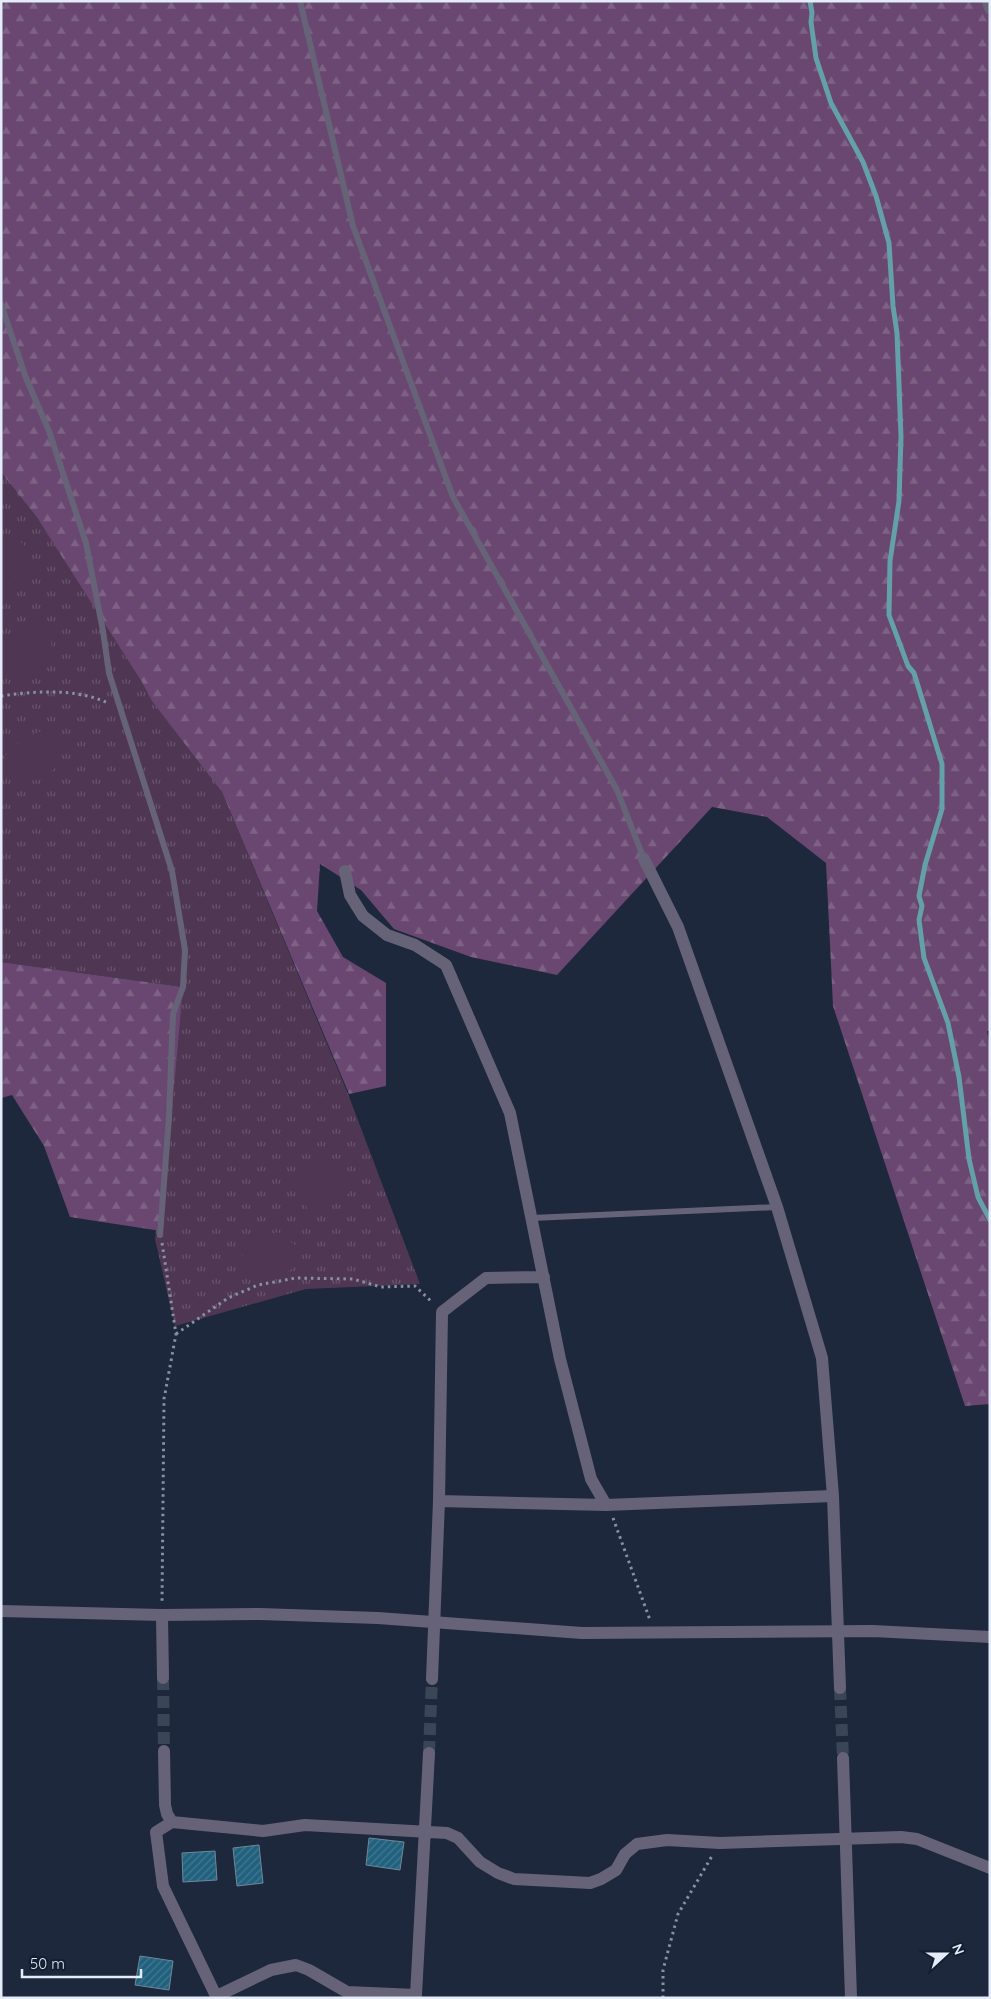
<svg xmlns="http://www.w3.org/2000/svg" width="991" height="1999" viewBox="0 0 991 1999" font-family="Quicksand,sans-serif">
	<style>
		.grass { fill: url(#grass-tufts) }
		.forest { fill: url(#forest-firs) }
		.pitch { fill: #4f3754 }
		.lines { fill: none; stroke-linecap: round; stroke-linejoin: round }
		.stream { stroke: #64a0a8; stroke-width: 5 }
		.building { fill: url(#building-hatch); stroke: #6d8998 }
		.minor-tunnel { stroke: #3b4558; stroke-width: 12; stroke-dasharray: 12 6; stroke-linecap: butt }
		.path { stroke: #8891a1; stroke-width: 3; stroke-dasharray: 2.5 4; stroke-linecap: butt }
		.service { stroke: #666379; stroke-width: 6 }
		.minor { stroke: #666379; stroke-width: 12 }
		.tertiary { stroke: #666379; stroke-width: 12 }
	</style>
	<defs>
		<pattern id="grass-tufts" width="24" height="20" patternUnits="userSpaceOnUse" patternTransform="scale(1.25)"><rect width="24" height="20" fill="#4f3754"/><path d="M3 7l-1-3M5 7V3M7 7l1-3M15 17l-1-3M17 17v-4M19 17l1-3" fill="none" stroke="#68546d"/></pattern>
		<pattern id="forest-firs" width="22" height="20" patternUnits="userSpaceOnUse" patternTransform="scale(1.25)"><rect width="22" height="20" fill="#694770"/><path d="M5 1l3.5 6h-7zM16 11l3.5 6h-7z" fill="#7e6285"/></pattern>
		<pattern id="building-hatch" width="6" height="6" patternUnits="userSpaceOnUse" patternTransform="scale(1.25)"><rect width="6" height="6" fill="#22617e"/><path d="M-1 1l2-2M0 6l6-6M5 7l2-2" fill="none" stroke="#427891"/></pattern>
	</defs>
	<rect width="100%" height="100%" fill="#1d283c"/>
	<path class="grass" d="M1 472 96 593 222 792 348 1094 420 1284 306 1289 175 1326 155 1239 183 987 1 962Z"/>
	<path class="forest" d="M1 1H990V1031H987L990 1048V1404L965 1406 833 1006 826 863 767 817 712 807 557 975 471 957 394 929 361 890 320 864 317 911 343 957 386 983V1086L349 1094 222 792 152 701 142 682 38 519 1 472Z
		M1 962 183 987 161 1231 70 1217 44 1146 12 1095 1 1098Z"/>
	<path class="pitch" d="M12 536 29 549 30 570 7 585H1V540Z
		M35 624 51 637 52 658 29 673 11 675 1 656V645L17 630Z
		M42 731 59 744 60 765 37 780 18 782 5 756 24 737Z
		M332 1159 348 1172 349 1193 327 1208 308 1210 295 1184 314 1165Z
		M278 1232 295 1245 296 1266 273 1281 254 1283 241 1257 261 1238Z"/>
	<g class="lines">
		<path class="stream" d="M810 1 812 13 811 22 816 58 831 103 863 162 876 196 889 243 893 306 897 333 901 437 899 501 890 561 889 615 908 666 914 673 942 764V809L925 865 919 896 922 906 919 920 924 958 948 1023 959 1077 969 1159 978 1197 990 1220"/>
	</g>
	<path class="building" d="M369 1838 404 1842 400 1870 366 1865Z
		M259 1845 263 1883 237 1886 233 1848Z
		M215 1851 217 1880 183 1882 182 1853Z
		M140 1956 173 1961 169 1990 135 1985Z"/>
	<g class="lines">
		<path class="minor-tunnel" d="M163 1678 164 1751
			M840 1688 843 1758
			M429 1753 432 1679"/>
		<path class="path" d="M1 696C36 691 75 688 108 703
			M162 1243 176 1334 164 1399 162 1602
			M176 1334 228 1298 258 1285 296 1278 353 1279 381 1287 415 1286 433 1303
			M613 1518 650 1620
			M663 1998V1970L678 1914 712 1856"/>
		<path class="service" d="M300 1 353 226 453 497 617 790 644 859
			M1 304 26 378 49 431 86 543 103 631 109 673 172 871 185 950 183 987 173 1014 169 1117 160 1235
			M532 1218 777 1207"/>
		<path class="minor" d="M644 859 678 927 777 1207 822 1358 833 1496 840 1688
			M345 871 350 895 363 916 387 935 415 945 446 965 510 1113 560 1359 591 1479 606 1505
			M439 1501 442 1312 486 1278 544 1277
			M162 1615 163 1678
			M432 1679 439 1501 606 1505 833 1496
			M164 1751 165 1805 167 1814 172 1822 156 1832 163 1886 217 1998
			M843 1758 851 1998
			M172 1822 263 1831 305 1825 447 1833 458 1838 480 1862 498 1873 514 1879 590 1883 601 1879 616 1870 625 1854 637 1844 667 1840 720 1843 901 1837 917 1839 990 1868
			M217 1996 271 1970 296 1965 309 1970 347 1992 416 1995 429 1753"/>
		<path class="tertiary" d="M988 1 990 8
			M1 1611 162 1615 260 1614 378 1618 582 1633 873 1631 990 1637"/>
	</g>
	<rect width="991" height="1999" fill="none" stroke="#e4ecf9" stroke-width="5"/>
	<g transform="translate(946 1954) rotate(69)" stroke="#141e31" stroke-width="4" paint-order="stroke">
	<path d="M0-4L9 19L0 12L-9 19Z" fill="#e4ecf9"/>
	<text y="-8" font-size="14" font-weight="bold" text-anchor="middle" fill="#e4ecf9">N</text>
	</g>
	<path d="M22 1969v8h119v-8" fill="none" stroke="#e4ecf9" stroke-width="2.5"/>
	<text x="30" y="1969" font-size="15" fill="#e4ecf9" stroke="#141e31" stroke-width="4" paint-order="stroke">50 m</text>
</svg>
